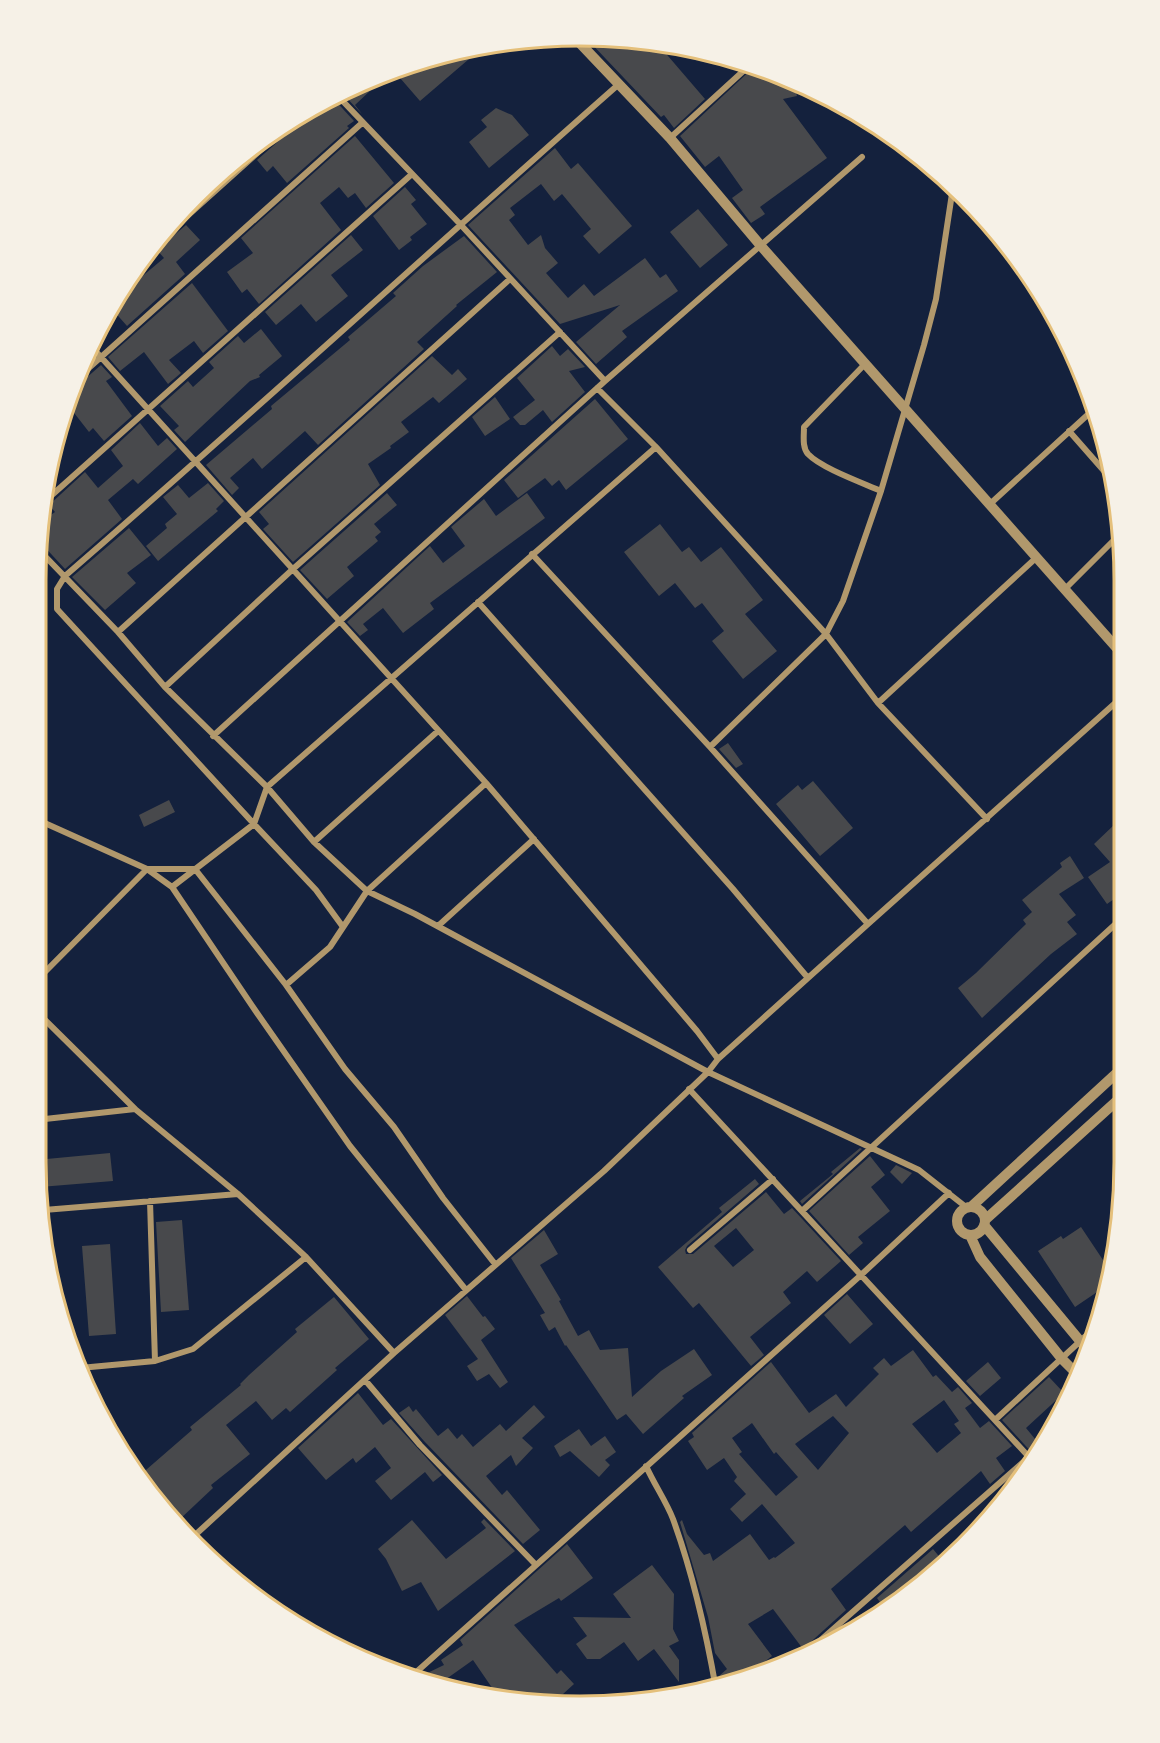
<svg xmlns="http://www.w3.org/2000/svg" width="1160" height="1743" viewBox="0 0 1160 1743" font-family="Georgia,serif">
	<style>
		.building { fill: #48494c; fill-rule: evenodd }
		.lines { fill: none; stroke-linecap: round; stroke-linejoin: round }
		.minor { stroke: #b1986c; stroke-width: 6 }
		.tertiary { stroke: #b1986c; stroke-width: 10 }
		.rim { fill: none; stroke: #e5c07b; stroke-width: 3 }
	</style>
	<rect width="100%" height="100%" fill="#14213d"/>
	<path class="building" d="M587 39 634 40 642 50 652 41 656 42 705 99 674 128 664 115 661 117Z
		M483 47 420 101 394 71 440 54Z
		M756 65 793 82 797 96 783 99 827 158 760 207 765 214 751 223 732 198 743 190 719 156 705 167 680 136Z
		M388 74 355 105 362 114 341 92Z
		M332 97 354 121 347 126 349 128 287 183 273 166 267 172 257 160 297 125V118Z
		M496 108 512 115 529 135 489 168 469 142 487 127 481 120Z
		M355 136 394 183 366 208 355 193 348 198 339 187 320 203 341 230 259 304 247 289 242 293 227 272 253 253 241 238Z
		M555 148 571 169 578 163 632 226 599 254 583 236 591 229 562 194 554 201 541 184 510 208 515 215 509 220 528 245 541 235 545 248 558 263 546 273 568 298 584 284 594 296 645 258 660 278 666 274 678 291 622 331 627 337 596 364 576 342 620 305 560 324 468 225Z
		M405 187 416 200 411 204 427 224 410 237 412 240 399 250 373 216Z
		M698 209 728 245 700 268 670 232Z
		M186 225 200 240 176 262 185 274 127 326 112 309 135 275 139 279 164 258 157 250Z
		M351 235 363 250 331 275 348 296 316 322 301 304 276 325 265 312Z
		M464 236 497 272 456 305 457 306 417 342 424 349 318 445 305 431 262 469 253 458 230 478 239 488 232 495 206 465 272 409 271 406 350 340 348 337 396 296 393 293 423 266Z
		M192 283 228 331 203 353 194 341 169 360 181 373 168 384 144 352 120 371 108 357Z
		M261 329 282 356 259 375 260 377 250 381 185 442 174 430 179 426 160 406 188 381 193 387 214 368 209 362 238 336 244 343Z
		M552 346 560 356 568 349 585 367 569 371 585 392 552 422 543 410 525 425H520L513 417 535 400 517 378Z
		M432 356 452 375 458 369 467 379 439 403 433 397 401 422 409 432 390 446 391 448 368 464 380 485 293 562 263 529 269 524 259 512Z
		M101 365 112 377 106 381 132 416 104 441 93 428 89 432 71 409 80 380 85 379Z
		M495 397 510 419 485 436 472 417Z
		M595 399 628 439 566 490 559 480 552 486 545 478 518 498 504 480Z
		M140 423 158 446 167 438 177 449 138 484 133 479 108 500 122 519 65 569 40 542 41 522 55 512 49 505 85 472 98 488 123 466 111 450Z
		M208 483 224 501 216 509 218 511 158 561 146 546 167 528 165 524 177 514 163 497 178 485 189 498Z
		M387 493 397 505 374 524 381 532 375 537 378 541 347 567 354 576 327 599 300 570Z
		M527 493 545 518 430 603 434 609 403 633 383 608 363 624 368 630 360 636 347 622 430 546 443 563 465 546 451 527 484 499 496 516Z
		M660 524 682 552 689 547 701 562 721 547 763 600 745 614 777 651 743 679 712 641 724 631 702 603 695 608 675 583 659 596 624 552Z
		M129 528 151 555 127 573 136 583 105 610 72 577Z
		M728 743 743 764 736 768 719 749Z
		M813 781 853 828 820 856 776 804 798 785 802 790Z
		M169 800 175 812 144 827 139 815Z
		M1115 824 1121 831V894L1107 904 1088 877 1110 862 1094 844Z
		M1070 856 1084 878 1059 894 1076 915 1067 922 1077 934 1051 954 982 1018 958 988 976 973 1026 924 1023 920 1032 912 1022 900 1062 867 1060 863Z
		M860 1148 862 1149 802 1204 800 1201 833 1174 831 1172Z
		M110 1153 113 1181 40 1187 36 1160Z
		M870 1156 885 1175 871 1187 890 1211 858 1237 863 1243 849 1255 809 1211Z
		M896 1165 912 1173 902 1184 890 1172Z
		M755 1179 759 1184 687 1246 685 1250 686 1254H693L766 1192 784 1214 792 1208 841 1261 817 1282 807 1271 783 1292 791 1303 750 1337 764 1355 751 1366 699 1303 693 1308 658 1267 722 1212 719 1208ZM736 1228 754 1250 733 1267 714 1246Z
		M182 1220 189 1310 161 1312 156 1222Z
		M1081 1227 1109 1269 1103 1288 1075 1307 1038 1251 1061 1236 1063 1239Z
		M544 1230 558 1254 540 1265 561 1300 559 1301 578 1336 589 1330 600 1350 628 1348 632 1397 661 1371 694 1349 712 1375 682 1396 684 1398 643 1434 626 1414 617 1420 566 1345 565 1346 555 1327 549 1331 540 1315 545 1313 511 1258Z
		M110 1244 116 1334 89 1336 82 1246Z
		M847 1294 873 1324 850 1344 824 1315Z
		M467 1296 483 1317 485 1316 495 1329 481 1340 508 1382 500 1388 489 1374 477 1381 467 1366 478 1359 445 1315Z
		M334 1297 369 1339 335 1368 337 1370 290 1412 286 1408 272 1420 256 1401 226 1425 250 1454 211 1485 213 1488 179 1520 139 1476 192 1430 190 1427 241 1385 240 1384 249 1375 297 1332 295 1329Z
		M913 1350 933 1377 936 1375 952 1392 958 1387 972 1403 965 1408 980 1428 989 1421 1012 1446 996 1458 1005 1471 990 1484 981 1471 911 1532 905 1525 831 1589 846 1610 803 1649 773 1609 748 1624 772 1656 741 1680 721 1688 719 1676 727 1669 715 1653 708 1617 680 1522 682 1520 687 1534 704 1555 710 1553 713 1561 750 1534 769 1560 774 1557 775 1558 795 1543 762 1504 742 1522 730 1509 746 1494 734 1481 737 1477 724 1458 707 1470 688 1441 694 1437 692 1433 771 1362 809 1413 836 1394 846 1407 879 1374 873 1368 884 1358 891 1366ZM944 1400 959 1421 954 1424 961 1433 937 1453 912 1424ZM833 1416 849 1433 818 1470 795 1444ZM752 1423 774 1454 776 1452 798 1477 776 1496 739 1454 742 1452 732 1438Z
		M988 1362 1001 1378 980 1396 966 1381Z
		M1049 1377 1064 1393 1026 1428 1040 1445 1034 1455 1002 1420Z
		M358 1393 383 1425 391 1419 442 1475 433 1482 425 1472 391 1500 375 1481 391 1468 375 1447 356 1463 353 1458 326 1480 298 1448Z
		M534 1405 545 1417 522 1438 533 1448 516 1466 511 1455 486 1476 502 1495 507 1490 540 1530 523 1544 424 1441 399 1413 409 1406 413 1412 416 1409 438 1436 448 1428 457 1439 462 1434 473 1447 500 1424 506 1431Z
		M579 1429 591 1446 605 1436 616 1452 605 1460 610 1465 599 1477 570 1451 560 1457 554 1446Z
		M484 1519 515 1551 438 1611 421 1582 402 1591 386 1559 378 1549 412 1520 446 1559 486 1528 481 1522Z
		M567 1544 593 1578 561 1601 559 1598 514 1625 557 1674 561 1670 574 1684 551 1705 544 1706 497 1695 473 1660 442 1682 419 1677 444 1665 441 1660 463 1645 460 1640Z
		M933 1549 942 1560 884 1608 877 1598Z
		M652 1565 674 1594 673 1629 679 1641 669 1646 679 1660V1682L654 1649 638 1661 624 1642 600 1659H587L576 1644 587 1636 573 1617 631 1618 613 1594Z
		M853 1619 860 1627 852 1634 821 1647Z"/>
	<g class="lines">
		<path class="minor" d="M619 84C434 247 252 414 65 576L57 589V609L254 824 267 787 656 447
			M336 94 460 224 605 381
			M670 138 751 64
			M155 245 293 121
			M90 345 486 783 697 1031 718 1059
			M865 364 804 427C804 436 802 447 808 454 821 468 863 483 881 491
			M81 375 362 123
			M597 388 656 447 826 634 878 703 987 819
			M1069 431 1112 480
			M43 503 412 174
			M990 504 1094 409
			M40 551 118 632 165 687 267 787 314 842 367 891 415 914 708 1072 604 1171 394 1353
			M532 554 710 747 868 924 718 1059 708 1072 919 1170 966 1207
			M1065 589 1121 533
			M478 602 733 889 808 978
			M118 632 510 279
			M165 687 293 569 560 332
			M878 703 1037 557
			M213 736 605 381 862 157
			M710 747 826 634 843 601 881 491 924 345 936 299 953 187
			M314 842 438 731
			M147 869H195L286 985 345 1069 394 1127 443 1198 495 1264
			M147 869 172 887 257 1013 350 1146 466 1290
			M172 887 254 824 316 890 343 927
			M868 924 1122 697
			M438 926 534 839
			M37 980 147 869 38 820
			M286 985 330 947 367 891 486 783
			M37 986 42 1120
			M38 1013 135 1109
			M689 1089 1029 1457 806 1653
			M36 1120 135 1109 238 1194 306 1257 394 1353 194 1536
			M150 1201 155 1361
			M44 1210 238 1194
			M802 1211 1121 919
			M690 1250 773 1179
			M80 1368 155 1361 193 1349 306 1257
			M365 1380 420 1445 536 1565
			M995 1420 1089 1333
			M646 1466C654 1484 666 1501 673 1519 693 1574 706 1632 716 1689
			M413 1675 861 1275 949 1193"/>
		<path class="tertiary" d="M575 38 670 138 761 246 1122 654
			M957 1221a14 14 0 1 1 28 0a14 14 0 1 1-28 0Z
			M971 1207 1120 1070
			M985 1220 1120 1098
			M984 1225 1085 1347
			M970 1235 980 1257 1062 1359 1077 1374"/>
	</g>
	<path d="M0 0H1160V1743H0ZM580 46H580A534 534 0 0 1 1114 580V1162A534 534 0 0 1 580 1696H580A534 534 0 0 1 46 1162V580A534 534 0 0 1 580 46Z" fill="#f6f1e7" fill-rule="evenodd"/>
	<path class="rim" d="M580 46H580A534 534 0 0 1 1114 580V1162A534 534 0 0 1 580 1696H580A534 534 0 0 1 46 1162V580A534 534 0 0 1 580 46Z"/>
</svg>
